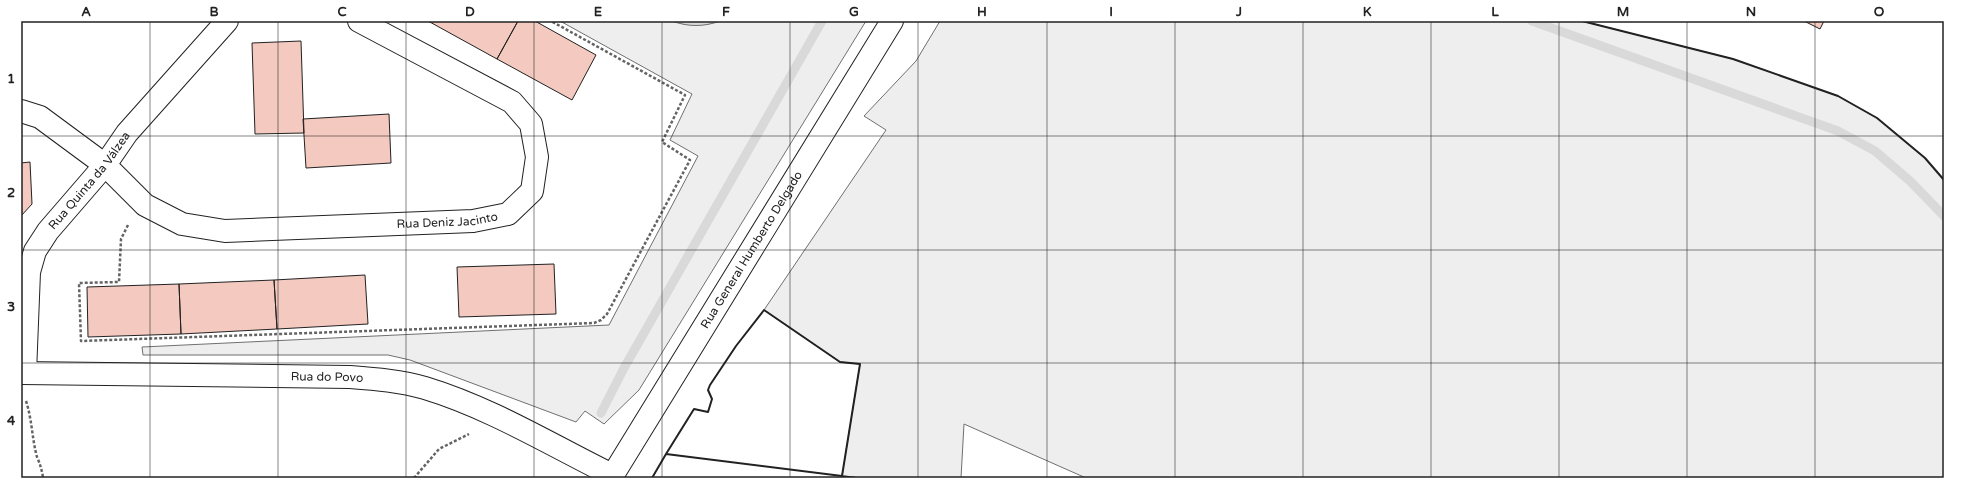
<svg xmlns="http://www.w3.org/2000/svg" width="1965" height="499" viewBox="0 0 1965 499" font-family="'Varela Round',sans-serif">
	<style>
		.green { fill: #eee; stroke: #6f6f6f }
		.water { fill: #d9d9d9; stroke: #6f6f6f }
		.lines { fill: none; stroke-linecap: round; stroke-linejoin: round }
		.stream { stroke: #d9d9d9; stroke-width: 9 }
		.building { fill: #f3c9c0; stroke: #222 }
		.minor-casing { stroke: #222; stroke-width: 24 }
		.tertiary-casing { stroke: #222; stroke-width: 24 }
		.secondary-casing { stroke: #222; stroke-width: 24 }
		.path { stroke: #646464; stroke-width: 2.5; stroke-dasharray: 3 2; stroke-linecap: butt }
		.minor { stroke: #fff; stroke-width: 22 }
		.tertiary { stroke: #fff; stroke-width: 22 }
		.secondary { stroke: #fff; stroke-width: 22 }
		.wall { stroke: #222; stroke-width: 2 }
		.grid { fill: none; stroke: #222; stroke-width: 1; stroke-opacity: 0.55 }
		.labels { text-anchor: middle; stroke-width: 3; stroke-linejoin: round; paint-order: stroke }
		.street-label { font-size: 12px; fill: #222; stroke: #fff }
		.neatline { fill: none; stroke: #222; stroke-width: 1.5 }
		.grid-label { font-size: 13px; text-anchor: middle; font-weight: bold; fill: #222 }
	</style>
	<rect width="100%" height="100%" fill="#fff"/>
	<path class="green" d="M560 21H866L639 390 604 424 585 411 576 422 410 360 388 355H143L142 347 609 325 698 156 670 140 692 94Z
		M940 21H1582L1733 59 1838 96 1877 118 1925 158 1944 180V478H1086L964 424 961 478H857L842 476 860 364 840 362 764 310 886 130 864 116 916 61Z"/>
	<path class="water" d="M672 21H720C704 27 688 27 672 21Z"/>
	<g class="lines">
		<path class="stream" d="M1532 21 1838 131 1875 151 1910 181 1944 216
			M601 413 624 368 822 21"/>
	</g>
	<path class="building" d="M428 21H518L497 59Z
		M518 21H535L596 55 572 100 497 59Z
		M1804 21H1824L1820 29Z
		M301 41 304 133 255 134 252 43Z
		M389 114 391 163 306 168 303 119Z
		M30 162 32 204 21 216V163Z
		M554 264 556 314 459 317 457 267Z
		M365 275 368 324 277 329 274 280Z
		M274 280 277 329 181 334 179 284Z
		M179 284 181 334 88 337 87 287Z"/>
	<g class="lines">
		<defs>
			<g id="minor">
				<path id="s1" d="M21 111 40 117 105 165 145 205 182 224 225 231 473 221 508 214 532 191 537 157 531 124 512 102 359 21"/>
				<path id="s2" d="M25 373 29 272 35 251 48 231 105 165 127 133 227 21"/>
			</g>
			<g id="tertiary">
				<path id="s3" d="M21 373 350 377C376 379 401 381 425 388 491 408 551 445 612 475"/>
			</g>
			<g id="secondary">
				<path id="s4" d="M611 478 892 21"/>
			</g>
		</defs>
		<use href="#minor" class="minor-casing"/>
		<use href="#tertiary" class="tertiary-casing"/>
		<use href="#secondary" class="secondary-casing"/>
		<path class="path" d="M128 225 121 239 119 282 79 283 81 341 594 323 601 320 607 314 690 160 662 142 685 95 551 21
			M26 401C32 419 32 439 37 457 40 464 42 470 43 478
			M414 478 439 449 469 434"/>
		<use href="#minor" class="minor"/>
		<use href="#tertiary" class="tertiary"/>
		<use href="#secondary" class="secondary"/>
		<path class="wall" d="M1582 21 1733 59 1838 96 1877 118 1925 158 1944 180
			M764 310 840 362 860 364 842 476 666 454 694 409 708 412 712 399 708 390 710 385 736 346Z
			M841 476 857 478
			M652 478 666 454"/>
	</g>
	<path class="grid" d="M150 21V478M278 21V478M406 21V478M534 21V478M662 21V478M790 21V478M918 21V478M1047 21V478M1175 21V478M1303 21V478M1431 21V478M1559 21V478M1687 21V478M1815 21V478M21 136H1944M21 250H1944M21 363H1944"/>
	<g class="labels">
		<g class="street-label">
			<text dy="4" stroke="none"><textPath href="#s2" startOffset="212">Rua Quinta da Válzea</textPath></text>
			<text dy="4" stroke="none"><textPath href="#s1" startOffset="465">Rua Deniz Jacinto</textPath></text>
			<text dy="4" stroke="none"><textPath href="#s4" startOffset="268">Rua General Humberto Delgado</textPath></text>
			<text dy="4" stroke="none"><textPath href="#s3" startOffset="306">Rua do Povo</textPath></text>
		</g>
	</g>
	<rect width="1965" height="499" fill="none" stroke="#ffffff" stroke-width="44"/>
	<rect x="22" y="22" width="1921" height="455" class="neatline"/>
	<g class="grid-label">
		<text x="86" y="16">A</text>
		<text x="214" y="16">B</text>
		<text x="342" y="16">C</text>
		<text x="470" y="16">D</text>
		<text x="598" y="16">E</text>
		<text x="726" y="16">F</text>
		<text x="854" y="16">G</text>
		<text x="982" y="16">H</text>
		<text x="1111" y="16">I</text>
		<text x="1239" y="16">J</text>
		<text x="1367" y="16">K</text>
		<text x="1495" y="16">L</text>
		<text x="1623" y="16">M</text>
		<text x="1751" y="16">N</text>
		<text x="1879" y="16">O</text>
		<text x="11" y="83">1</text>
		<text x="11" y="197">2</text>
		<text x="11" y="311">3</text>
		<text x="11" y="425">4</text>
	</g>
</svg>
